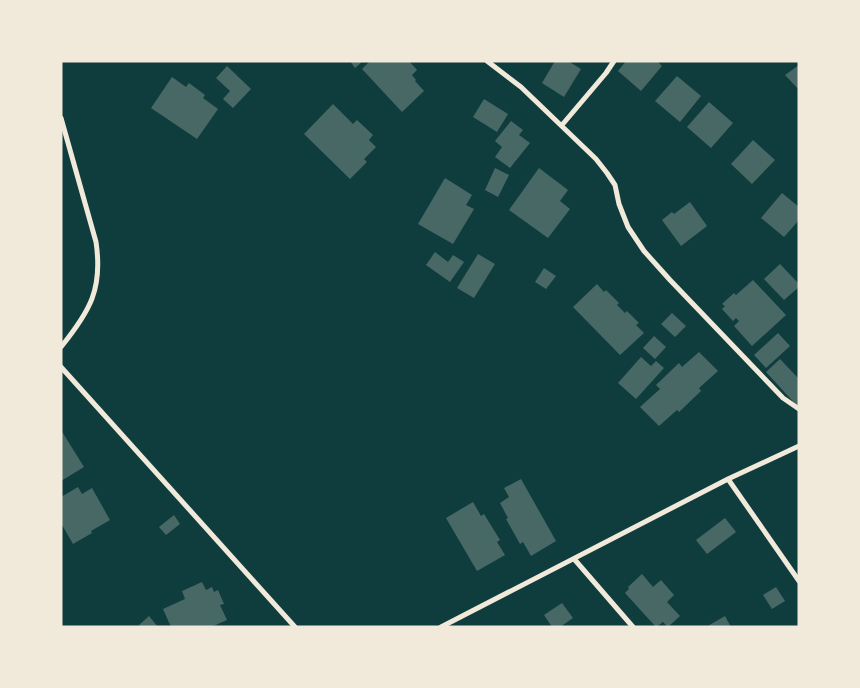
<svg xmlns="http://www.w3.org/2000/svg" width="860" height="688" viewBox="0 0 860 688" font-family="'Public Sans',sans-serif">
	<style>
		.building { fill: #486865 }
		.lines { fill: none; stroke-linecap: round; stroke-linejoin: round }
		.minor { stroke: #f1e9da; stroke-width: 5 }
	</style>
	<rect width="100%" height="100%" fill="#0f3d3e"/>
	<path class="building" d="M350 61H363L355 68Z
		M370 61H409L417 70 412 75 416 80 415 81 424 91 402 112 362 69Z
		M555 61H568L581 69 564 97 542 83Z
		M626 61H657L662 66 641 91 618 71Z
		M799 65V90L785 75Z
		M227 66 251 89 233 108 223 99 230 91 216 78Z
		M677 76 701 96 680 122 655 101Z
		M172 77 186 87 189 83 205 95 203 98 218 109 197 139 151 108Z
		M484 99 508 114 497 132 473 117Z
		M709 102 733 123 711 148 687 127Z
		M333 104 353 124 357 120 373 135 369 140 376 147 364 159 367 162 350 179 304 134Z
		M511 121 523 130 519 135 530 143 510 168 495 157 502 147 495 141Z
		M753 140 775 160 752 184 731 164Z
		M495 168 509 175 498 197 485 190Z
		M539 168 568 190 560 201 570 209 548 238 509 210Z
		M445 178 472 195 466 205 474 209 453 244 418 224Z
		M782 193 799 207V220L784 237 761 218Z
		M690 202 707 226 681 246 662 220 672 212 674 214Z
		M435 252 448 262 453 255 464 262 450 282 426 265Z
		M478 254 495 264 474 298 457 288Z
		M780 264 799 284V287L784 300 764 279Z
		M544 268 556 276 546 289 535 282Z
		M753 280 786 315 752 346 734 326 739 321 736 318 733 321 722 309 725 306 722 304 734 293 736 295Z
		M597 284 604 292 606 290 619 303 617 305 625 313 627 311 639 323 636 325 644 333 620 355 573 307Z
		M672 313 686 326 675 337 661 324Z
		M778 333 790 346 766 368 754 355Z
		M654 336 666 347 655 359 643 348Z
		M699 352 718 371 699 388 701 391 679 412 677 410 659 426 640 407 660 389 656 385 679 363 682 367Z
		M641 357 651 366 656 361 664 368 636 399 618 383Z
		M780 359 799 379V408L766 372Z
		M61 430 84 467 61 481Z
		M521 479 556 541 531 556 523 542 520 544 506 519 508 518 500 503 509 497 504 488Z
		M78 487 82 494 92 488 110 520 91 531 92 533 73 544 61 523V497Z
		M473 502 481 516 484 514 500 540 497 542 505 555 477 571 446 518Z
		M174 515 180 524 166 535 159 527Z
		M725 518 736 532 707 554 696 540Z
		M642 574 653 587 661 580 674 595 667 602 680 616 668 627 663 622 656 627 625 593 629 589 628 587Z
		M202 582 206 590 212 587 214 592 218 590 224 604 220 605 227 620 211 627H171L163 609 185 599 182 591Z
		M776 587 785 601 772 609 763 595Z
		M562 603 573 618 560 627H552L544 615Z
		M149 616 158 627H141L139 625Z
		M725 616 731 627H706Z"/>
	<g class="lines">
		<path class="minor" d="M487 61 521 87 596 159 607 173 615 185 619 204 628 227 644 251 670 280 783 398 799 409
			M61 118 96 242C103 289 90 311 61 347
			M562 125 606 73 614 61
			M61 367 295 627
			M728 479 799 581
			M575 560 633 627
			M441 627 728 479 799 446"/>
	</g>
	<rect width="860" height="688" fill="none" stroke="#f1e9da" stroke-width="125"/>
</svg>
